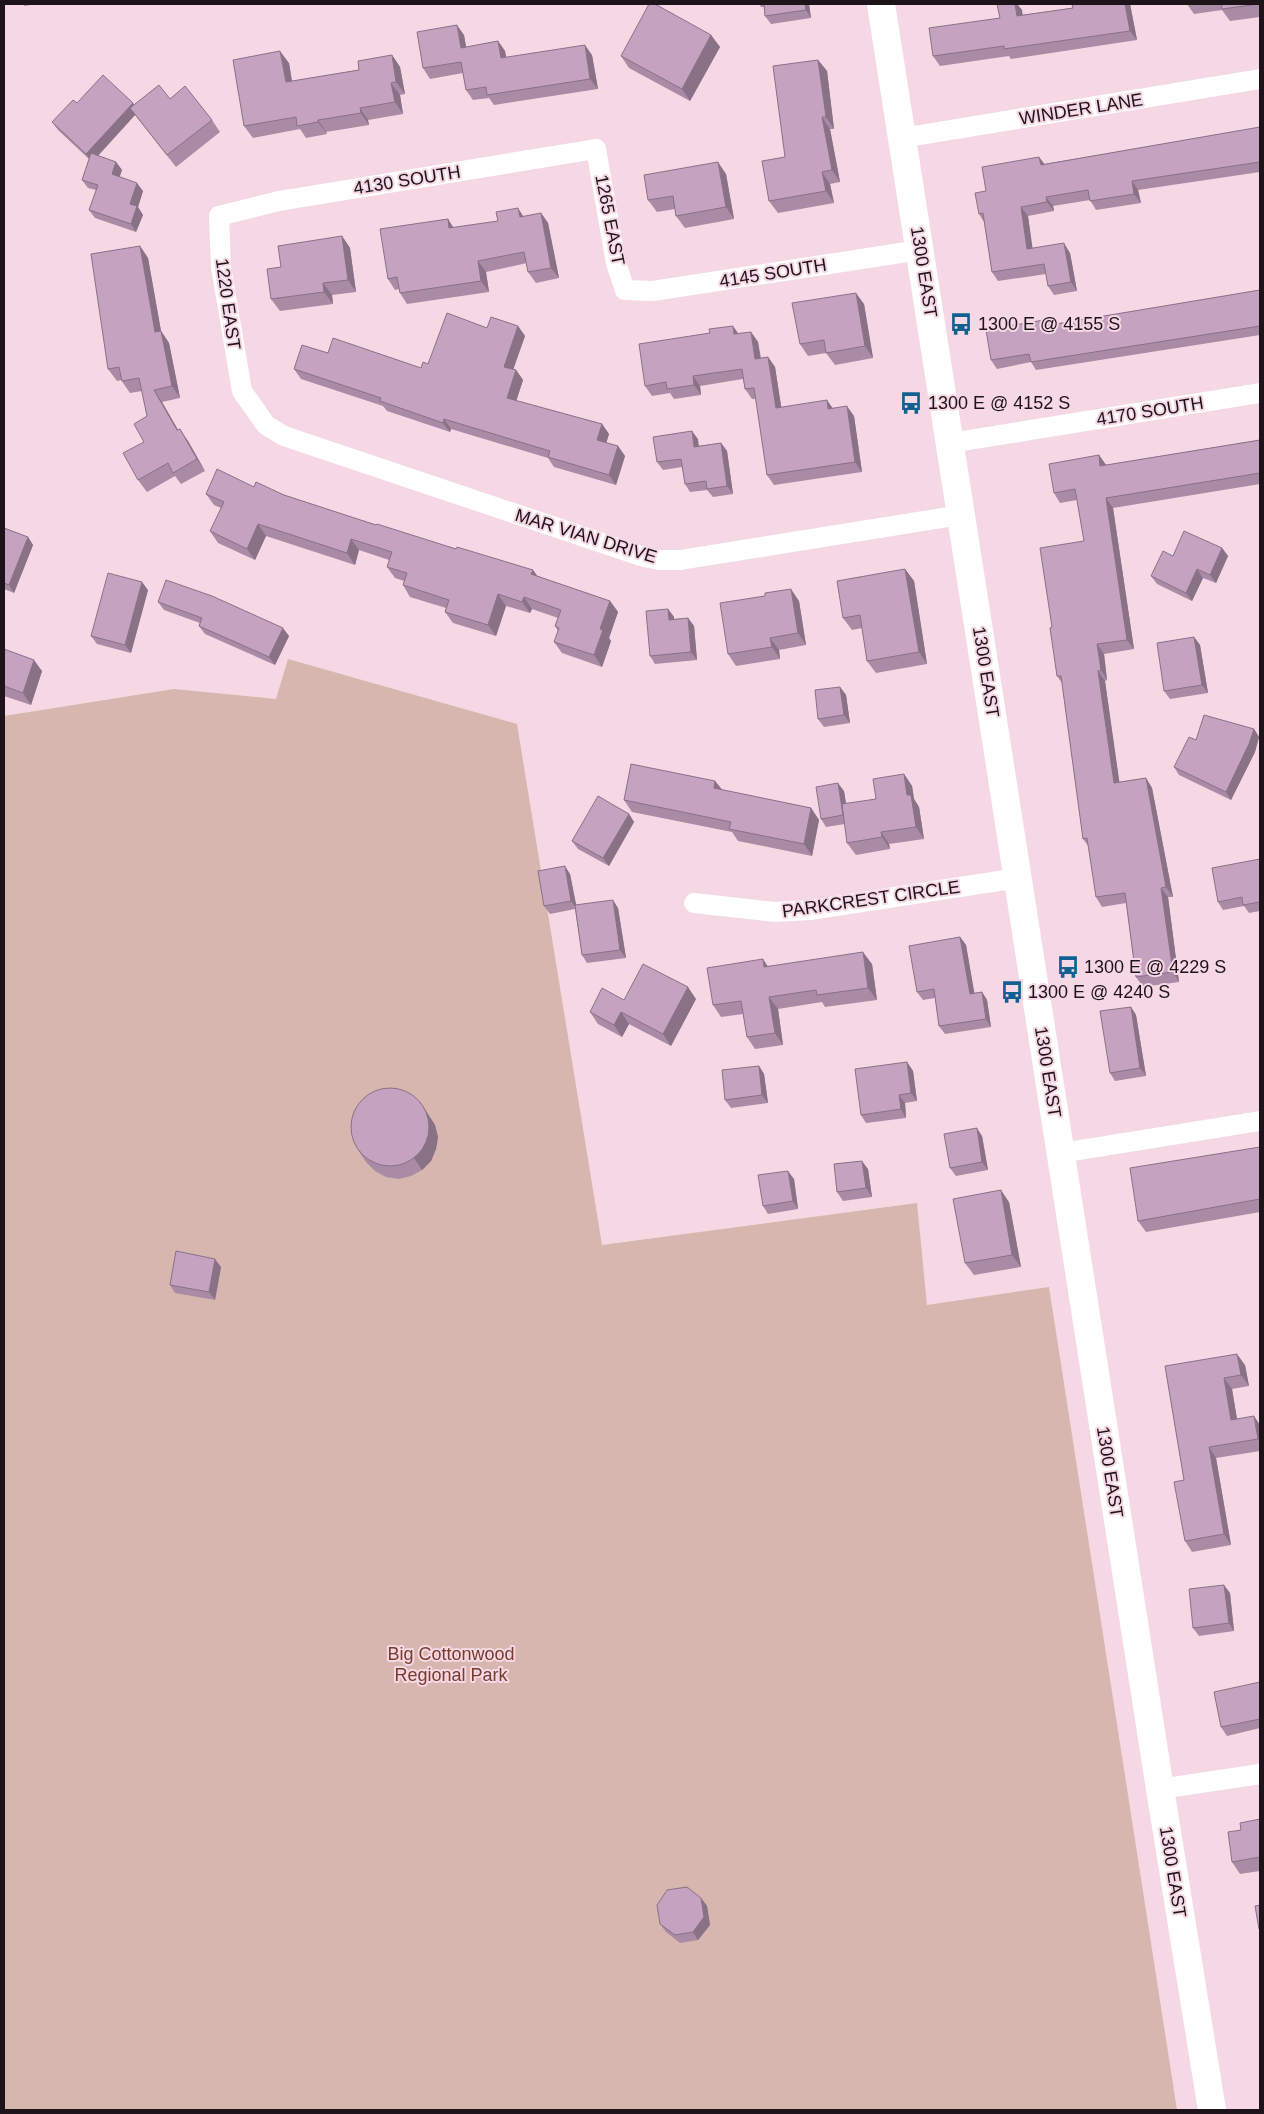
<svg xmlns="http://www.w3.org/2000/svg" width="1264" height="2114" viewBox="0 0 1264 2114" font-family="Arial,sans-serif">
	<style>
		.green { fill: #d6b6ae }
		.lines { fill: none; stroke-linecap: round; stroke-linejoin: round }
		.street { stroke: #fff; stroke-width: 20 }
		.secondary { stroke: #fff; stroke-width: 28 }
		.wall { fill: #a98ba5 }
		.shaded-wall { fill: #897186 }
		.building { fill: #c4a2c0; stroke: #897186 }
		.labels { text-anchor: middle; stroke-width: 4; stroke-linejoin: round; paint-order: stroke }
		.street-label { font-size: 18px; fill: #1e1318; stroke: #f6d8e4 }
		.poi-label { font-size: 18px; fill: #1e1318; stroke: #f6d8e4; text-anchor: start }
		.park-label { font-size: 18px; fill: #763b2c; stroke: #f6d8e4 }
	</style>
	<rect width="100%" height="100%" fill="#f6d8e4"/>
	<path class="green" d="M288 659 517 724 602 1245 917 1203 927 1305 1049 1287 1177 2110H4V716L174 689 276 699Z"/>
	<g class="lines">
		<path class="street" d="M902 138 1260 79
			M920 250 653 291 625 290 616 263 596 149 279 201 219 216 221 267 242 391 266 425 284 436 641 556 659 560H680L961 515
			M950 443 1260 393
			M694 903 775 912 810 910 1019 878
			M1061 1153 1260 1121
			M1160 1789 1260 1774"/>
		<path class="secondary" d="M881 4 1160 1789 1212 2110"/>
	</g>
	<path class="wall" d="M23 4H37L24 6Z
		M759 4H809L811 18 771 24 765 16 764 7H761Z
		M997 4H1017L1022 10V15L1073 8 1072 4H1130L1137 40 1011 59 1009 56 940 66 933 56 1000 18Z
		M1187 4H1260V17L1230 21 1222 10 1194 14Z
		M464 35 466 47 498 41 505 51 506 57 592 55 598 89 494 105 489 98 473 100 466 90 463 73 430 79 423 68Z
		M711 35 720 47 690 101 629 68 621 56Z
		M392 55 400 67 405 94 400 95 403 114 368 120 369 125 326 132 327 134 306 138 300 129 253 138 244 126 289 63 292 81 359 70Z
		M818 60 827 71 834 129H830L840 182 830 184 834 203 778 213 769 201 785 157Z
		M170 99 212 120 220 132 176 167 135 115 98 156 116 162 122 170 119 177 143 191 138 207 143 215 136 232 95 218 89 210 96 190 88 188 82 180 89 159 58 130 52 122 77 103 134 105Z
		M1260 128V172L1138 190 1141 203 1096 210 1090 200 1053 206 1054 211 1028 216 1032 248 1070 253 1077 291 1054 295 1048 286 1046 274 998 281 992 272 984 222 979 214 1039 157 1044 164Z
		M726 174 734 219 685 228 676 216 675 209 657 212 648 200Z
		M541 213 548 223 559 278 536 283 528 272 527 263 486 272 489 292 407 304 400 293 399 289 395 290 388 279 448 219 453 228 498 221Z
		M342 236 350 248 356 292 332 295 333 304 280 311 271 299 281 267Z
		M140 246 148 258 161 331 169 343 180 398 162 402 178 430 188 441 205 471 181 484 175 476 147 492 138 480 147 416 142 391 130 393 121 380 117 381 108 369Z
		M1260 290V335L1036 370 1031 362 997 369 991 360 1059 324Z
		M864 304 873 358 835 365 826 353 808 356 800 344Z
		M518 326 525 336 513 369 516 370 523 380 516 401 602 424 609 434 606 443 618 446 625 456 616 485 554 467 548 458 451 429 450 432 387 411 383 406 301 379 294 369 328 353 421 368 428 364 487 328Z
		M751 332 758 342 761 358 768 357 775 367 781 407 833 408 854 416 862 472 774 485 767 475 756 399H752L745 389 743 379 700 386 701 395 674 399 670 393 652 396 645 386 738 334Z
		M698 439V446L721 443 727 451 733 494 713 497 707 490 690 492 685 484 682 467 663 470 657 462Z
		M1260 440V484L1113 508 1134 649 1104 654 1107 680 1105 681 1119 782 1146 778 1152 788 1173 897H1168L1179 982 1143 987 1136 977 1126 903 1102 907 1096 897 1089 847 1083 839 1062 683 1057 676 1052 627 1084 541 1077 500 1060 503 1054 493 1099 455 1106 465Z
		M254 487 284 495 376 525 456 549 533 570 537 576 610 601 618 612 609 638 611 641 602 667 562 653 554 642 558 631 555 626 558 618 532 609 530 613 506 606 496 636 453 623 445 612 446 608 410 597 403 585 404 581 395 578 387 567 389 560 359 550 355 565 266 536 255 560 218 543 210 531 221 508 214 505 206 494Z
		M4 528 28 537 33 545 14 593 4 589Z
		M1222 548 1228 556 1216 583 1203 578 1192 601 1157 584 1151 576 1173 556Z
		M905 569 914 581 927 664 876 673 867 661 862 628 852 630 843 618Z
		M148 590 131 653 97 644 91 636Z
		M799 601 806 645 779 650 780 659 736 666 728 654Z
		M158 602 289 636 275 665 205 634 199 626 200 623 164 610Z
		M668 609 674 617V619L688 618 694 626 697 660 655 664 650 656Z
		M1194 637 1200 645 1208 693 1170 699 1164 691Z
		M4 649 42 671 31 705 4 696Z
		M840 687 846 695 850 723 824 727 818 719Z
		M1254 729 1259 737 1255 752 1231 800 1179 775 1174 767Z
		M904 774 912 786 914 799 919 807 924 839 889 844 890 849 856 855 847 843 845 824 826 827 821 819 844 791 846 804 876 799Z
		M715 781 722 790 811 808 819 820 812 856 738 841 732 832 632 812 624 800Z
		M629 814 634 822 609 866 578 849 572 841Z
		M1260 859V911L1249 913 1244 906 1223 910 1218 902Z
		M570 874 576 905 618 908 626 958 587 963 582 955 575 909 550 914 544 906Z
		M960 937 966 945 974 993 982 992 987 1000 991 1027 945 1034 939 1026 935 998 923 1000 917 992Z
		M872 964 877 1000 825 1007 822 1002 778 1009 783 1045 755 1049 747 1037 743 1014 721 1017 713 1005 768 966Z
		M696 999 671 1046 629 1024 622 1037 598 1024 590 1012 624 1000Z
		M1131 1007 1136 1015 1146 1076 1115 1081 1110 1073Z
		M907 1062 913 1071 917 1101 905 1103 906 1118 866 1123 861 1115Z
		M759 1066 764 1074 768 1103 731 1108 725 1100Z
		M420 1102 435 1125 438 1137 436 1149 431 1161 422 1170 411 1176 399 1179 386 1177 375 1171 366 1162 358 1150Z
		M982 1136 988 1170 956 1176 950 1168Z
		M1260 1147V1212L1146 1232 1138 1221Z
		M868 1169 872 1197 843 1201 837 1192Z
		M794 1179 798 1209 768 1214 763 1206Z
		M1009 1202 1021 1267 974 1275 965 1263Z
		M221 1267 215 1300 175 1293 170 1285Z
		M1245 1365 1249 1386 1232 1389 1237 1419 1260 1425V1451L1216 1458 1231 1545 1192 1552 1185 1541 1184 1480 1165 1366Z
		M1230 1593 1234 1631 1199 1636 1193 1628Z
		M1260 1682V1728L1227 1736 1221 1727Z
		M1260 1819V1871L1240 1874 1232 1862 1241 1830Z
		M701 1898 707 1906 710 1925 698 1940 680 1943 666 1932 660 1924Z"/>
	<path class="shaded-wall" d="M805 4H809L811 18 806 10Z
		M1015 4H1017L1022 10 1024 25 1017 16Z
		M1125 4H1130L1137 40 1130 31Z
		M457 25 464 35 468 58 461 48Z
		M711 35 720 47 690 101 682 89Z
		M498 41 505 51 508 68 501 58Z
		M585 45 592 55 598 89 590 79Z
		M280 51 289 63 294 94 286 82Z
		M392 55 400 67 405 94 396 82Z
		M818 60 827 71 834 129 826 117Z
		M391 83 400 95 403 114 395 102Z
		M133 103 138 111 130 108 135 115 92 162 86 154Z
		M360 108 368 120 369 125 361 113Z
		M822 117 830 129 840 182 832 170Z
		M318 120 326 132 327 134 318 122Z
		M1039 157 1046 166 1041 165Z
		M116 162 122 170 118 182 112 174Z
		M718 162 726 174 734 219 726 207Z
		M822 172 830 184 834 203 826 191Z
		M1132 181 1138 190 1141 203 1134 194Z
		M137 183 143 191 138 207 143 215 136 232 131 224 130 204Z
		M1046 197 1053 206 1054 211 1047 202Z
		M1021 207 1028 216 1034 258 1027 249Z
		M518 208 525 219 520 217Z
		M541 213 548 223 559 278 551 268Z
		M448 219 455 230 449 228Z
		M342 236 350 248 356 292 348 280Z
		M1064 243 1070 253 1077 291 1071 282Z
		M140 246 148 258 161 331 169 343 180 398 172 386 155 332Z
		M478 261 486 272 489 292 481 281Z
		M323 283 332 295 333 304 324 292Z
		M856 293 864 304 873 358 865 346Z
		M518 326 525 336 511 376 504 367Z
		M733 326 740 336 734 334Z
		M751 332 758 342 762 369 755 359Z
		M768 357 775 367 783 418 776 408Z
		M516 370 523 380 514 408 507 398Z
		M693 376 700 386 701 395 694 385Z
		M154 390 162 402 185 442 177 430Z
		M827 400 834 410 828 409Z
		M847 406 854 416 862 472 855 462Z
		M444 419 451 429 450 432 443 423Z
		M602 424 609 434 604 450 597 440Z
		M180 429 188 441 205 471 197 459Z
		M692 431 698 439 700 455 694 447Z
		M721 443 727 451 733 494 727 486Z
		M618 446 625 456 616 485 609 475Z
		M1099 455 1106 465 1100 466Z
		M1106 498 1113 508 1134 649 1127 640Z
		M258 524 266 536 255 560 247 549Z
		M28 537 33 545 14 593 9 585Z
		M351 539 359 550 355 565 347 553Z
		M1222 548 1228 556 1216 583 1210 575Z
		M905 569 914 581 927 664 919 652Z
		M1197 569 1203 578 1192 601 1186 593Z
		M533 570 541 581 531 574Z
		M142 582 148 590 131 653 125 645Z
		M791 589 799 601 806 645 798 633Z
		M498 594 506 606 496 636 488 625Z
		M524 597 532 609 530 613 522 602Z
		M610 601 618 612 609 638 611 641 602 667 594 655 600 629Z
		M668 609 674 617V628L669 620Z
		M688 618 694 626 697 660 691 652Z
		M283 628 289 636 275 665 269 657Z
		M1194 637 1200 645 1208 693 1202 685Z
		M770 638 779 650 780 659 772 647Z
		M1097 644 1104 654 1107 680 1101 670Z
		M34 660 42 671 31 705 23 693Z
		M1098 671 1105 681 1121 793 1114 783Z
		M840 687 846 695 850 723 844 715Z
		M1254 729 1259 737 1255 752 1231 800 1226 792Z
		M904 774 912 786 914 799 919 807 924 839 916 827 907 795Z
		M1146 778 1152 788 1173 897 1166 887Z
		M715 781 724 792 714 788Z
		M838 783 844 791 849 823 843 815Z
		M811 808 819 820 812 856 804 844Z
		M629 814 634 822 609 866 603 858Z
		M881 832 889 844 890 849 882 837Z
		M565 866 570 874 577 909 571 901Z
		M1161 888 1168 897 1179 982 1173 972Z
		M613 900 618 908 626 958 620 950Z
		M960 937 966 945 976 1002 970 994Z
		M863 952 872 964 877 1000 868 988Z
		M763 959 771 971 764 967Z
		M688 987 696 999 671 1046 663 1034Z
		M982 992 987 1000 991 1027 986 1019Z
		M769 997 778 1009 783 1045 775 1033Z
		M1131 1007 1136 1015 1146 1076 1140 1068Z
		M621 1012 629 1024 622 1037 614 1025Z
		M907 1062 913 1071 917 1101 911 1093Z
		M759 1066 764 1074 768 1103 762 1095Z
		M899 1095 905 1103 906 1118 901 1109Z
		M420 1102 435 1125 438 1137 436 1149 431 1161 422 1170 414 1158Z
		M977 1128 982 1136 988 1170 982 1162Z
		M862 1161 868 1169 872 1197 866 1188Z
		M788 1171 794 1179 798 1209 793 1201Z
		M1001 1190 1009 1202 1021 1267 1012 1255Z
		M215 1259 221 1267 215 1300 209 1292Z
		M1237 1354 1245 1365 1249 1386 1241 1375Z
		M1224 1378 1232 1389 1239 1431 1231 1420Z
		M1254 1416 1260 1425V1442L1258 1439Z
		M1209 1447 1216 1458 1231 1545 1224 1534Z
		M1224 1585 1230 1593 1234 1631 1229 1623Z
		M701 1898 707 1906 710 1925 698 1940 693 1932Z"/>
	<path class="building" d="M649 4H655L711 35 682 89 621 56Z
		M764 4H805L806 10 765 16Z
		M997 4H1015L1017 16 1073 8 1072 4H1125L1130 31 1004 49V46L933 56 929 28 1000 18Z
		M1221 4H1259L1222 9Z
		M457 25 461 48 498 41 501 58 585 45 590 79 487 95 486 87 466 90 461 62 423 68 417 32Z
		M280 51 286 82 359 70 358 61 392 55 396 82 391 83 395 102 360 108 361 113 318 120V122L297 126 296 117 244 126 233 60Z
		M818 60 826 117H822L832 170 822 172 826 191 769 201 762 161 785 157 773 66Z
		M103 75 133 103 86 154 52 122 73 100 77 103Z
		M159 85 170 99 185 86 212 120 167 155 130 108Z
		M1260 127V162L1132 181 1134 194 1090 201 1088 190 1046 197 1047 202 1021 207 1027 249 1064 243 1071 282 1048 286 1044 264 992 272 983 213 979 214 975 193 986 191 982 167 1039 157 1041 165Z
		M91 153 116 162 112 174 137 183 130 204 137 206 131 224 89 210 98 185 82 180Z
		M718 162 726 207 676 216 673 196 648 200 644 175Z
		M518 208 520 217 541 213 551 268 528 272 524 252 478 261 481 281 400 293 397 277 388 279 380 229 448 219 449 228 498 221 496 212Z
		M342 236 348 280 323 283 324 292 271 299 267 269 281 267 278 246Z
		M140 246 155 332 161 331 172 386 154 390 177 430 180 429 197 459 173 473 168 463 138 480 123 453 144 442 134 424 147 416 139 378 122 381 119 367 108 369 91 254Z
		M1260 290V326L1031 362 1029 354 991 360 986 330 1055 318 1056 324Z
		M856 293 865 346 826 353 824 340 800 344 792 303Z
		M447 313 487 328 491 317 518 326 504 367 516 370 507 398 602 424 597 440 618 446 609 475 548 457 550 451 444 419 443 423 380 401 381 398 294 369 302 345 328 353 333 338 421 368 423 362 428 364Z
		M733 326 734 334 751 332 755 359 768 357 776 408 827 400 828 409 847 406 855 462 767 475 754 388 745 389 742 369 693 376 694 385 667 389 666 382 645 386 639 344 710 333 709 329Z
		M692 431 694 447 721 443 727 486 707 489 706 481 685 484 681 459 657 462 653 437Z
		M1260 440V473L1106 498 1127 640 1097 644 1101 670 1098 671 1114 783 1146 778 1166 887 1161 888 1173 972 1136 977 1125 893 1096 897 1087 838 1083 839 1061 676H1057L1050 628 1052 627 1040 548 1084 541 1075 489 1054 493 1049 464 1099 455 1100 466Z
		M217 469 254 487 256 482 284 495 376 525 377 524 456 549 457 547 533 570 531 574 610 601 600 629 603 630 594 655 554 642 559 628 555 626 561 610 524 597 522 602 498 594 488 625 445 612 449 600 403 585 407 573 387 567 392 552 351 539 347 553 258 524 247 549 210 531 224 502 206 494Z
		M4 528 28 537 9 585 4 583Z
		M1184 531 1222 548 1210 575 1197 569 1186 593 1151 576 1163 551 1173 556Z
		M905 569 919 652 867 661 860 615 843 618 837 581Z
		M108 573 142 582 125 645 91 636Z
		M166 580 212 596 283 628 269 657 199 626 202 618 158 602Z
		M791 589 798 633 770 638 772 647 728 654 720 603 765 596V593Z
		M668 609 669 620 688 618 691 652 650 656 646 611Z
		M1194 637 1202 685 1164 691 1157 643Z
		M4 649 34 660 23 693 4 686Z
		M840 687 844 715 818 719 815 690Z
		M1204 715 1254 729 1249 744 1226 792 1174 767 1189 737 1196 740Z
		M631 764 715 781 714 788 811 808 804 844 729 829 731 822 624 800Z
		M904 774 907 795H911L916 827 881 832 882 837 847 843 842 804 876 799 873 779Z
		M838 783 843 815 821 819 816 787Z
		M598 796 629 814 603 858 572 841Z
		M1260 859V902L1243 905 1242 897 1218 902 1212 868Z
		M565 866 571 901 544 906 538 871Z
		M613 900 620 950 582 955 575 905Z
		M960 937 970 994 982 992 986 1019 939 1026 934 989 917 992 909 946Z
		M863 952 868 988 817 995 816 990 769 997 775 1033 747 1037 741 1001 713 1005 707 968 763 959 764 967Z
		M643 964 688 987 663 1034 621 1012 614 1025 590 1012 602 988 624 1000Z
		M1131 1007 1140 1068 1110 1073 1100 1011Z
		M907 1062 911 1093 899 1095 901 1109 861 1115 855 1069Z
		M759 1066 762 1095 725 1100 722 1070Z
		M351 1127a39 39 0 1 1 78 0a39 39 0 1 1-78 0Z
		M977 1128 982 1162 950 1168 944 1134Z
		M1260 1147V1199L1138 1221 1130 1168Z
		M862 1161 866 1188 837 1192 834 1164Z
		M788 1171 793 1201 763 1206 758 1175Z
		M1001 1190 1012 1255 965 1263 953 1199Z
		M176 1251 215 1259 209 1292 170 1285Z
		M1237 1354 1241 1375 1224 1378 1231 1420 1254 1416 1258 1439 1209 1447 1224 1534 1185 1541 1174 1482 1184 1480 1165 1366Z
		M1224 1585 1229 1623 1193 1628 1189 1589Z
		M1260 1682V1719L1221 1727 1214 1692Z
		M1260 1819V1857L1232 1862 1228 1832 1241 1830 1240 1823Z
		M687 1887 701 1898 704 1917 693 1932 675 1935 660 1924 657 1905 667 1890Z
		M1260 1905V1929H1259L1255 1906Z"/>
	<defs>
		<symbol id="bus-bare" viewBox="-9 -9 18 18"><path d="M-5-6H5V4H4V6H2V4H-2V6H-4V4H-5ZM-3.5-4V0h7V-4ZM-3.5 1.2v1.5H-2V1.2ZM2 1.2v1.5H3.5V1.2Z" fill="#106092" stroke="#f6d8e4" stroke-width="2.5" paint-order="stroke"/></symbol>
	</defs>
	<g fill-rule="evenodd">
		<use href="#bus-bare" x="945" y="308" width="32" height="32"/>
		<use href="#bus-bare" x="895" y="387" width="32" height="32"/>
		<use href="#bus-bare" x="1052" y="951" width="32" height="32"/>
		<use href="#bus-bare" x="996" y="976" width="32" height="32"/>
	</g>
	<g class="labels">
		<g class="street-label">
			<text transform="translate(1081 109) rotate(-9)" y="6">WINDER LANE</text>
			<text transform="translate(407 180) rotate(-9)" y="6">4130 SOUTH</text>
			<text transform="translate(610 220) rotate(79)" y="6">1265 EAST</text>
			<text transform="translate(924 272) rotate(81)" y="6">1300 EAST</text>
			<text transform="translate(773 273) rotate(-9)" y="6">4145 SOUTH</text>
			<text transform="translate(228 304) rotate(82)" y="6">1220 EAST</text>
			<text transform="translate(1150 411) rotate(-9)" y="6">4170 SOUTH</text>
			<text transform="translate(586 536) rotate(17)" y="6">MAR VIAN DRIVE</text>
			<text transform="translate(986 672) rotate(81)" y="6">1300 EAST</text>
			<text transform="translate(871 899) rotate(-8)" y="6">PARKCREST CIRCLE</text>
			<text transform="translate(1048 1072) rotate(81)" y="6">1300 EAST</text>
			<text transform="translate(1110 1472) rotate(81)" y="6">1300 EAST</text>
			<text transform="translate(1173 1872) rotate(81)" y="6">1300 EAST</text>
		</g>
		<g class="poi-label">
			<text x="978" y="330">1300 E @ 4155 S</text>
			<text x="928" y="409">1300 E @ 4152 S</text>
			<text x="1084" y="973">1300 E @ 4229 S</text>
			<text x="1028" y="998">1300 E @ 4240 S</text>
		</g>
		<g class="park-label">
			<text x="451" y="1660">Big Cottonwood<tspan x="451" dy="21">Regional Park</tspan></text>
		</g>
	</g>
	<rect width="1264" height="2114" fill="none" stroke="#1e1318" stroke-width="10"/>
</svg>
